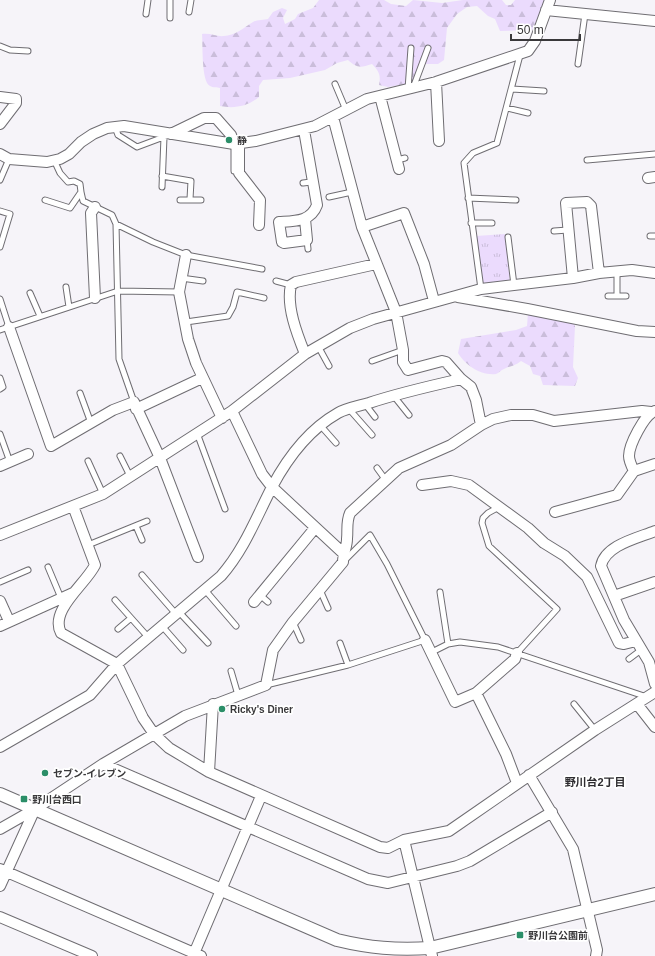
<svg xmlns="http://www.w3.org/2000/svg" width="655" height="956" viewBox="0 0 655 956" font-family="Arial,'Noto Sans JP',sans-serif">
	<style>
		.forest { fill: url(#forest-firs) }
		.park { fill: url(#park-tufts) }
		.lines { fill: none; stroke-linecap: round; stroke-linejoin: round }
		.service-casing { stroke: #6f6d72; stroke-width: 7 }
		.minor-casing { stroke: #6f6d72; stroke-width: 12 }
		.tertiary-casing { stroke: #6f6d72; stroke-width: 14 }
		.service { stroke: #fff; stroke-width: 5 }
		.minor { stroke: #fff; stroke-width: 10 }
		.tertiary { stroke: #fff; stroke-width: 12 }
		.poi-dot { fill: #2b8e68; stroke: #fff; stroke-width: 1.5 }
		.labels { text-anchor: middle; stroke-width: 3.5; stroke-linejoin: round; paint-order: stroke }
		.poi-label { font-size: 10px; font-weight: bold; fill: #39383a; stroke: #fff; text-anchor: start }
		.neighbourhood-label { font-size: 11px; font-weight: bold; fill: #2e2c30; stroke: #fff }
	</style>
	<defs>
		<pattern id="forest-firs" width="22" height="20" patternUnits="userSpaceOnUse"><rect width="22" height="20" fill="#ebdbfd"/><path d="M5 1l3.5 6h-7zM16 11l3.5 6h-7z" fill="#cabdda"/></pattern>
		<pattern id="park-tufts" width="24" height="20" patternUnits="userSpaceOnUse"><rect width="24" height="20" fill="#ebdbfd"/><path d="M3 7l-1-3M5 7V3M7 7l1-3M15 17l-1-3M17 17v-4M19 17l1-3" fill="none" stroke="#cabdda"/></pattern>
	</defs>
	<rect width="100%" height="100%" fill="#f6f4f9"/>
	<path class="forest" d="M319 0H384L391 4 406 6 413 0 442 3 463 0H502L506 5H511L515 0H546L532 30 500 31 495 19 488 16 477 6 467 7 457 14 447 28 444 60 438 64H425L419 70 411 83 388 87 379 85C381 75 379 71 372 64 360 68 357 68 348 60L337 63 325 70 290 78 263 80 259 86V97C248 106 235 109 220 106V88C217 87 213 88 210 86 201 82 203 43 202 34 211 33 218 37 224 36 234 36 245 27 253 22 256 20 264 20 268 19L273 12 282 8 287 10 283 18 285 24 295 19 298 14 313 8Z
		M528 313 573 323 575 326 573 367 578 378 575 386 543 385 540 376 533 374 530 366 521 361C515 366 510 366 504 369 501 370 499 373 496 374 481 376 465 365 458 353L461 339 516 330 527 326Z"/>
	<path class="park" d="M505 234 510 283 483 286 476 236Z"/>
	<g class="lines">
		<defs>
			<path id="service" d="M189 12 191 0
				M146 14 148 0
				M170 18V0
				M0 46 10 50 28 51
				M578 64 585 14
				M335 84 346 110
				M413 88 428 48
				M408 89 411 48
				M512 89 544 91
				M507 108 528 113
				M115 127 118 135 137 147 169 135
				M234 144V171
				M397 160 405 158
				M587 160 655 154
				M162 176 191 181 190 199
				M0 180 9 159
				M303 183 311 182
				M162 187 164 137
				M81 192 83 201 112 215 116 224 119 359 134 402
				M329 197 352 192
				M468 198 516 200
				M45 200 70 208 81 192 80 184 74 181 68 182 60 173 54 160
				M180 200H201
				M0 211 10 214 0 247
				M471 223H492
				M116 224 153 242 186 255 262 269
				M554 231 568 230
				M650 236H655
				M508 237 514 285
				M307 240 308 249
				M181 278 203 281
				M276 281 291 285
				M66 287 69 307
				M481 289 464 163 473 153 497 143 520 55
				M30 293 40 316
				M608 296H626
				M617 296V272
				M0 299 9 327
				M186 322 228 316 233 307 237 292 264 298
				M0 330 118 291 179 292
				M318 346 329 366
				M372 361 403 350
				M0 378 3 387 0 389
				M80 393 91 423
				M393 395 409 415
				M365 404 375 417
				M349 409 372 435
				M320 425 336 443
				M197 433 225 509
				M0 434 10 462
				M120 456 130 476
				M88 461 103 494
				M377 468 385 479
				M499 507 488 513 483 518 482 523 489 546 557 609 517 653
				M136 526 142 540
				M88 545 147 521
				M48 567 61 598
				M142 575 176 614
				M0 582 28 570
				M205 590 236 626
				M320 590 328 608
				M440 592 448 644
				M260 595 268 602
				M115 600 148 637
				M179 612 208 643
				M293 622 301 640
				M162 626 183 650
				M118 629 131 618
				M340 643 348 665
				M432 652 448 644 460 642 498 647 647 697
				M629 659 641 650
				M231 671 238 695
				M266 685 348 665 425 640 387 564 370 535 344 561
				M574 704 595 730"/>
			<path id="minor" d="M546 10 655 21
				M436 82 439 141
				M380 96 399 169
				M0 97 16 99V103L0 124
				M333 117 362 227 396 312 403 350V362L408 370 442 361 446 362 461 379 471 387 476 400 481 425 493 419 511 415H533L554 421 642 411 651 412
				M304 130 317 205C311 222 294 221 279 222L282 242 284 243 307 240 305 219
				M171 134 204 118H216L231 135 234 144
				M239 144V173L260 200 259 225
				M0 154 9 159 47 162 60 159 69 154 81 142 93 134 107 128 124 126 234 144 256 141 315 126 367 99 436 82 528 51 535 41 550 0
				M648 178 655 177
				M362 227 404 213 424 264 434 301
				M186 255 179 292 188 339 196 363 222 418
				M573 278 566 203 587 202 591 206 599 273
				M458 297 527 309 637 331 655 332
				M95 298 91 213 95 207
				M9 327 51 446 113 410 134 402 160 458 198 557
				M305 354C297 334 286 306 291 285L296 282 376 264
				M136 409 202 378
				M232 411 262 474 272 487 343 553
				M655 411C644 415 629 445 629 456 629 461 632 467 634 471L655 464
				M0 466 28 454
				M422 485 451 481 469 485 528 528 544 543 565 556 587 577 619 643 624 644 636 641
				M73 506 95 565C86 584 49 610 61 633L117 664 143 718 154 734 169 748 209 772 380 847 388 848 404 840 449 831 595 730 655 692
				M555 512 617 495 634 471
				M655 531C638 538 605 545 601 566L624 620 649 662 655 684
				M0 535 103 494 232 411 305 354 350 328 373 319 481 289 573 278 599 273 632 270 655 273
				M614 596 655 582
				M0 601 9 621
				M254 602 315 528
				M0 626 73 593
				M425 640 455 702 476 693 515 659 517 653
				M476 693 506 754 517 783
				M637 704 655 727
				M0 747 90 695 117 664 221 576C244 550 256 518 272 487 288 457 308 430 338 413 347 408 359 406 369 403 399 393 430 386 461 379
				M103 764 368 879 388 883 457 866 470 861 552 812
				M209 772 213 704
				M529 775 573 849 597 950 596 956
				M0 829 35 809 103 764 185 716 266 685 273 650 293 622 343 562C343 553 347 547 347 539 348 529 346 522 350 513L399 468 451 445 481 425
				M404 840 432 956
				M0 869 201 956
				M0 886 35 809
				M0 917 92 956
				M193 956 261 796"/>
			<path id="tertiary" d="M0 794 337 940C370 948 396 950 430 948L655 894"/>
		</defs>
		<use href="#service" class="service-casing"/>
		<use href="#minor" class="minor-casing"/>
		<use href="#tertiary" class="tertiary-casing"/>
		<use href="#service" class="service"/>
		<use href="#minor" class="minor"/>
		<use href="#tertiary" class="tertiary"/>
	</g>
	<g class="poi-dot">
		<circle cx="229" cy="140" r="4"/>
		<circle cx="222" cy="709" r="4"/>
		<circle cx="45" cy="773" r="4"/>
		<rect x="20" y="795" width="8" height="8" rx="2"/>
		<rect x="516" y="931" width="8" height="8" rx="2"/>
	</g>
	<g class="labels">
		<g class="poi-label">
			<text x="237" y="144">静</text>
			<text x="230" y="713">Ricky's Diner</text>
			<text x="53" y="777">セブン-イレブン</text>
			<text x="32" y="803">野川台西口</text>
			<text x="528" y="939">野川台公園前</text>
		</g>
		<g class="neighbourhood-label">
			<text x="595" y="786">野川台2丁目</text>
		</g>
	</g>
	<path d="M511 34v6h69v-6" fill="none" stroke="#39383a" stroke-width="2"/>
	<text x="517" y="34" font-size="12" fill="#39383a" stroke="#ffffff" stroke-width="3" paint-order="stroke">50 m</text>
</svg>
